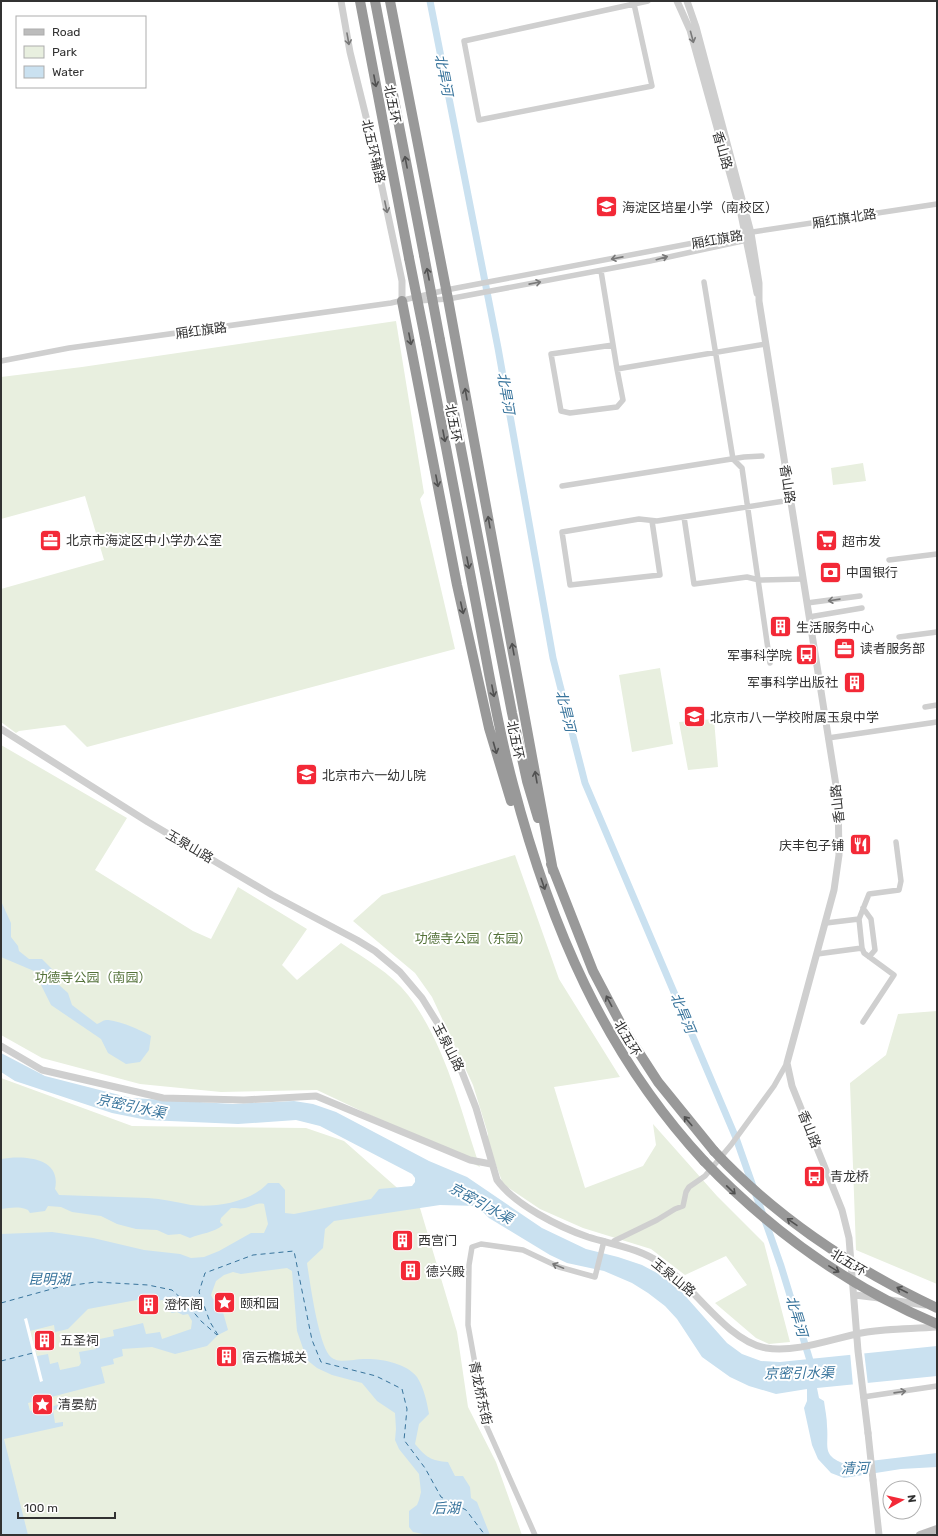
<svg xmlns="http://www.w3.org/2000/svg" width="938" height="1536" viewBox="0 0 938 1536" font-family="Rubik,'Noto Sans SC',sans-serif">
	<style>
		.green { fill: #e8efdf }
		.water { fill: #cae1f0; fill-rule: evenodd }
		.pier { fill: #fff }
		.lines { fill: none; stroke-linecap: round; stroke-linejoin: round }
		.canal { stroke: #cae1f0; stroke-width: 7 }
		.ferry { stroke: #38749c; stroke-width: 1; stroke-dasharray: 5 4; stroke-linecap: butt }
		.minor { stroke: #cfcfcf; stroke-width: 5.5 }
		.tertiary { stroke: #cfcfcf; stroke-width: 7 }
		.secondary { stroke: #bcbcbc; stroke-width: 8 }
		.motorway { stroke: #999; stroke-width: 10 }
		.tertiary-bridge { stroke: #cfcfcf; stroke-width: 7 }
		.motorway-bridge { stroke: #999; stroke-width: 10 }
		.oneway { stroke: #797979 }
		.oneway2 { stroke: #515151 }
		.labels { text-anchor: middle; stroke-width: 4; stroke-linejoin: round; paint-order: stroke }
		.street-label { font-size: 13px; fill: #323232; stroke: #fff }
		.poi-label { font-size: 13px; fill: #323232; stroke: #fff; text-anchor: start }
		.park-label { font-size: 13px; fill: #54723a; stroke: #fff }
		.water-label { font-size: 14px; font-style: italic; fill: #38749c; stroke: #fff }
	</style>
	<rect width="100%" height="100%" fill="#fff"/>
	<path class="green" d="M396 321 424 493 420 499 455 649 87 747 65 725 19 731 16 733 1 722V589L104 560 85 496 1 519V377L82 367Z
		M863 463 866 481 833 485 831 468Z
		M660 668 673 744 632 752 619 675Z
		M714 719 718 767 688 770 679 722Z
		M1 745 127 818 95 870 193 931 211 939 238 887 307 929 282 965 297 980 341 943C364 958 391 973 408 995 446 1045 460 1109 480 1167L317 1090 221 1092 140 1084 42 1058 1 1035Z
		M515 855 559 979 620 1077 554 1087 585 1188 643 1166 656 1145 653 1124 717 1196 764 1243 790 1342 769 1344 756 1338 715 1303 747 1285 726 1256 685 1275 651 1249 583 1228 540 1209 503 1184 488 1143V1134L473 1085 432 997 415 973 353 921 382 895Z
		M937 1011V1284L856 1250 850 1083 886 1055 898 1014Z
		M1 1078 132 1126 306 1128 344 1141 420 1208 457 1332 468 1407 496 1462 522 1535H1Z"/>
	<path class="water" d="M1 901 11 923V937L18 946 19 951 29 959H42L53 970 58 984 68 993 72 1005 97 1024C100 1023 103 1020 106 1020 118 1020 141 1030 151 1036L149 1050 140 1062 126 1064 108 1053 101 1039 51 1005 34 971 1 957Z
		M1 1053 45 1076 131 1098 233 1104 294 1101 313 1104 336 1112 429 1161 467 1177 542 1228 586 1249 618 1257 642 1265 657 1273 680 1290 727 1343 742 1354 761 1361 780 1362 937 1346V1376L817 1388 819 1398 824 1401C825 1409 827 1418 827 1426 829 1447 821 1455 845 1464L937 1453V1467L901 1469 844 1478 831 1473 818 1459 812 1445 804 1408 807 1401V1389L776 1394 749 1386 730 1377 702 1357 677 1319 665 1306 648 1293 632 1283 604 1271 567 1263 550 1255 489 1218 477 1206 440 1205 334 1221 325 1229 323 1248 307 1263C310 1283 318 1340 329 1355 336 1365 353 1359 363 1359 379 1358 407 1363 417 1377 424 1388 427 1402 429 1414L419 1424 415 1444C426 1457 431 1461 448 1462L455 1476H463L470 1487 471 1498 477 1502 490 1535 423 1534 413 1532 409 1527V1511L417 1505 419 1500 421 1492 419 1474 399 1449 395 1440 396 1429 395 1413 377 1401 362 1383 332 1375 317 1368 307 1360 297 1331 292 1271 287 1268 241 1274 233 1272 224 1275 216 1281 211 1295 213 1299 219 1298 228 1330 218 1335 207 1346 175 1354 152 1347 122 1349 123 1356 113 1359 114 1364 101 1367 105 1383 28 1403 30 1411 58 1405 59 1409 53 1410 55 1423 63 1422V1426L4 1439 28 1535H1V1234L52 1232 93 1238 144 1250 180 1254 191 1258 204 1257 219 1251 251 1233H264L268 1224 264 1204C257 1202 251 1207 245 1208 241 1209 235 1208 231 1208L221 1218 220 1222 223 1225C213 1233 202 1233 190 1238L180 1234 168 1235 157 1230 136 1229 117 1224 101 1216 72 1212 61 1207 48 1206 45 1211 30 1213 28 1210C19 1206 10 1208 1 1209V1159C23 1155 62 1157 55 1189L59 1195C89 1196 118 1197 148 1198 162 1199 176 1202 191 1205 215 1208 251 1202 268 1183H279L285 1190V1213L294 1214 371 1199 379 1189 412 1186 415 1182V1178L412 1174 320 1126 296 1120 238 1124 147 1120 112 1113 15 1081 1 1072ZM153 1297 155 1301 163 1300 168 1305 167 1310 172 1313 177 1312 183 1315 188 1314 192 1321 191 1329 162 1339 160 1332 146 1334 143 1323 113 1330 114 1336 95 1340 96 1349 79 1352 81 1363 79 1366 60 1370 58 1362 50 1364 48 1354 37 1356 30 1331 54 1325 55 1332 68 1329 88 1309Z"/>
	<path class="pier" d="M27 1318 43 1381 40 1382 24 1319Z
		M864 1351 868 1385 853 1386 850 1352Z"/>
	<g class="lines">
		<path class="canal" d="M430 1 498 348 553 658 585 783 736 1138 781 1266 812 1367"/>
		<path class="ferry" d="M1 1303 59 1287 96 1282 148 1285 172 1290 186 1303 201 1321 217 1335
			M218 1335 210 1322 199 1292 205 1273 253 1255 294 1251 312 1340 321 1362 376 1376 402 1389 407 1409 404 1440 425 1468 441 1497 466 1510 485 1535
			M1 1361 33 1353"/>
		<path class="minor" d="M634 4 652 86 479 120 464 41 634 4 648 1
			M601 271 617 369
			M704 282 733 459 742 468 770 663
			M417 301 448 299 650 261 747 240 749 237
			M613 345 551 354 561 411 570 413 617 407 623 400 617 369 766 344
			M1 361 69 348 391 303 446 290 746 233 937 204
			M562 486 744 457 762 456
			M684 517 694 584 747 577 759 580 803 579
			M652 521 660 575 570 585 562 532 639 519 657 521 791 500
			M889 560 937 554
			M807 603 860 596
			M809 617 862 608
			M899 637 937 632
			M925 707 937 705
			M828 738 937 722
			M863 908 871 919 875 950 869 957
			M859 919 869 894 899 890 901 881 896 842
			M862 948 864 953 894 975 863 1022
			M817 954 862 948 859 919 826 923
			M614 1241 657 1220 675 1209 683 1206 686 1192 689 1187 705 1176 731 1145 774 1086 787 1063
			M863 1397 937 1386
			M535 1535 486 1425 468 1325 469 1265 472 1247 481 1244 523 1250 559 1267 595 1277 604 1241"/>
		<path class="tertiary" d="M341 1 350 52 373 145 402 281V301
			M677 1 690 30 741 214 757 293
			M687 1 696 27 751 233 759 283V301L838 798 839 855 834 890 787 1063 792 1086 842 1210 849 1238 858 1351 868 1433
			M1 729 148 822 272 895 357 940 375 951 400 972 422 998 440 1027 460 1067 476 1108 497 1180C515 1205 559 1227 588 1237 614 1245 639 1248 662 1264 694 1287 728 1342 766 1348 799 1353 836 1337 867 1332 890 1328 914 1329 937 1327
			M1 1046 42 1070 163 1098 244 1100 316 1096 470 1160 491 1164
			M855 1295 879 1298
			M890 1300 925 1305
			M873 1480 879 1535"/>
		<path class="secondary" d="M920 1535 937 1529"/>
		<path class="motorway" d="M360 1 409 258
			M375 1 424 255
			M390 1 448 299 553 871
			M402 301 457 585 489 728 511 801
			M440 340 512 713 527 781 538 818
			M426 343C443 433 461 524 478 615 489 672 498 729 513 784 550 925 604 1053 704 1161
			M551 864 593 971 623 1028 658 1082 714 1151"/>
		<path class="tertiary-bridge" d="M868 1433 873 1480"/>
		<path class="motorway-bridge" d="M424 255 440 340
			M409 258 426 343
			M714 1151C777 1218 854 1269 937 1308
			M704 1161C770 1230 849 1287 937 1324"/>
	</g>
	<defs><path id="oneway-shaft" d="M-6 0H5M1.5-3L5.5 0L1.5 3" fill="none" stroke-width="1.6" stroke-linecap="round" stroke-linejoin="round"/></defs>
	<g class="oneway">
		<use href="#oneway-shaft" transform="translate(692 37) rotate(75)"/>
		<use href="#oneway-shaft" transform="translate(348 39) rotate(80)"/>
		<use href="#oneway-shaft" transform="translate(386 207) rotate(78)"/>
		<use href="#oneway-shaft" transform="translate(617 258) rotate(169)"/>
		<use href="#oneway-shaft" transform="translate(662 258) rotate(-16)"/>
		<use href="#oneway-shaft" transform="translate(535 283) rotate(-11)"/>
		<use href="#oneway-shaft" transform="translate(834 600) rotate(172)"/>
		<use href="#oneway-shaft" transform="translate(558 1266) rotate(-158)"/>
		<use href="#oneway-shaft" transform="translate(900 1392) rotate(-8)"/>
	</g>
	<g class="oneway2">
		<use href="#oneway-shaft" transform="translate(375 81) rotate(79)"/>
		<use href="#oneway-shaft" transform="translate(406 162) rotate(-101)"/>
		<use href="#oneway-shaft" transform="translate(428 274) rotate(-101)"/>
		<use href="#oneway-shaft" transform="translate(410 339) rotate(79)"/>
		<use href="#oneway-shaft" transform="translate(466 394) rotate(-100)"/>
		<use href="#oneway-shaft" transform="translate(444 436) rotate(79)"/>
		<use href="#oneway-shaft" transform="translate(437 481) rotate(79)"/>
		<use href="#oneway-shaft" transform="translate(489 522) rotate(-100)"/>
		<use href="#oneway-shaft" transform="translate(468 563) rotate(79)"/>
		<use href="#oneway-shaft" transform="translate(462 608) rotate(77)"/>
		<use href="#oneway-shaft" transform="translate(513 649) rotate(-100)"/>
		<use href="#oneway-shaft" transform="translate(493 691) rotate(79)"/>
		<use href="#oneway-shaft" transform="translate(495 748) rotate(74)"/>
		<use href="#oneway-shaft" transform="translate(536 777) rotate(-100)"/>
		<use href="#oneway-shaft" transform="translate(543 884) rotate(71)"/>
		<use href="#oneway-shaft" transform="translate(609 1001) rotate(-118)"/>
		<use href="#oneway-shaft" transform="translate(688 1121) rotate(-130)"/>
		<use href="#oneway-shaft" transform="translate(731 1190) rotate(44)"/>
		<use href="#oneway-shaft" transform="translate(792 1222) rotate(-145)"/>
		<use href="#oneway-shaft" transform="translate(834 1269) rotate(31)"/>
		<use href="#oneway-shaft" transform="translate(902 1290) rotate(-153)"/>
	</g>
	<defs>
		<symbol id="school-square" viewBox="-11 -11 22 22"><rect x="-9" y="-9" width="18" height="18" rx="4" fill="#f32937" stroke="#fff"/><path d="M0-5L7-2L0 1L-7-2ZM-4 1L0 2.5L4 1V4Q0 6-4 4Z" fill="#fff"/></symbol>
		<symbol id="office-square" viewBox="-11 -11 22 22"><rect x="-9" y="-9" width="18" height="18" rx="4" fill="#f32937" stroke="#fff"/><path d="M-6-3h4V-5.5h4V-3h4V5H-6ZM-1-4.5V-3h2v-1.5ZM-6 0V1H6V0Z" fill="#fff"/></symbol>
		<symbol id="supermarket-square" viewBox="-11 -11 22 22"><rect x="-9" y="-9" width="18" height="18" rx="4" fill="#f32937" stroke="#fff"/><path d="M-6-5.5h2.5l.6 2H6L4.5 2H-2.5L-4.4-4H-6ZM-1.5 3.2a1.3 1.3 0 1 0 .1 0ZM3 3.2a1.3 1.3 0 1 0 .1 0Z" fill="#fff"/></symbol>
		<symbol id="bank-square" viewBox="-11 -11 22 22"><rect x="-9" y="-9" width="18" height="18" rx="4" fill="#f32937" stroke="#fff"/><path d="M-6-4H6V4H-6ZM0-2.3a2.3 2.3 0 1 0 0 4.6a2.3 2.3 0 1 0 0-4.6Z" fill="#fff"/></symbol>
		<symbol id="building-square" viewBox="-11 -11 22 22"><rect x="-9" y="-9" width="18" height="18" rx="4" fill="#f32937" stroke="#fff"/><path d="M-4-6H4V6H1V3H-1V6H-4ZM-2.5-4.3h1.7v1.8h-1.7ZM.8-4.3h1.7v1.8H.8ZM-2.5-1h1.7V.8h-1.7ZM.8-1h1.7V.8H.8Z" fill="#fff"/></symbol>
		<symbol id="bus-square" viewBox="-11 -11 22 22"><rect x="-9" y="-9" width="18" height="18" rx="4" fill="#f32937" stroke="#fff"/><path d="M-5-6H5V4H4V6H2V4H-2V6H-4V4H-5ZM-3.5-4V0h7V-4ZM-3.5 1.2v1.5H-2V1.2ZM2 1.2v1.5H3.5V1.2Z" fill="#fff"/></symbol>
		<symbol id="restaurant-square" viewBox="-11 -11 22 22"><rect x="-9" y="-9" width="18" height="18" rx="4" fill="#f32937" stroke="#fff"/><path d="M-5-6h1v4h1v-4h1v4h1v-4h1v5L-1.5 .5V6h-2V.5L-5-1ZM5-6V6H3V1.5H1.5Q1.5-4 5-6Z" fill="#fff"/></symbol>
		<symbol id="sight-square" viewBox="-11 -11 22 22"><rect x="-9" y="-9" width="18" height="18" rx="4" fill="#f32937" stroke="#fff"/><path d="M0-6L1.8-2.2L6-1.7L2.9 1.2L3.7 5.4L0 3.3L-3.7 5.4L-2.9 1.2L-6-1.7L-1.8-2.2Z" fill="#fff"/></symbol>
	</defs>
	<g fill-rule="evenodd">
		<use href="#school-square" x="594" y="194" width="25" height="25"/>
		<use href="#office-square" x="38" y="528" width="25" height="25"/>
		<use href="#supermarket-square" x="814" y="528" width="25" height="25"/>
		<use href="#bank-square" x="818" y="560" width="25" height="25"/>
		<use href="#building-square" x="768" y="614" width="25" height="25"/>
		<use href="#office-square" x="832" y="636" width="25" height="25"/>
		<use href="#bus-square" x="794" y="642" width="25" height="25"/>
		<use href="#building-square" x="842" y="670" width="25" height="25"/>
		<use href="#school-square" x="682" y="704" width="25" height="25"/>
		<use href="#school-square" x="294" y="762" width="25" height="25"/>
		<use href="#restaurant-square" x="848" y="832" width="25" height="25"/>
		<use href="#bus-square" x="802" y="1164" width="25" height="25"/>
		<use href="#building-square" x="390" y="1228" width="25" height="25"/>
		<use href="#building-square" x="398" y="1258" width="25" height="25"/>
		<use href="#sight-square" x="212" y="1290" width="25" height="25"/>
		<use href="#building-square" x="136" y="1292" width="25" height="25"/>
		<use href="#building-square" x="32" y="1328" width="25" height="25"/>
		<use href="#building-square" x="214" y="1344" width="25" height="25"/>
		<use href="#sight-square" x="30" y="1392" width="25" height="25"/>
	</g>
	<g class="labels">
		<g class="street-label">
			<text transform="translate(393 104) rotate(79)" y="5">北五环</text>
			<text transform="translate(723 150) rotate(74)" y="5">香山路</text>
			<text transform="translate(374 151) rotate(77)" y="5">北五环辅路</text>
			<text transform="translate(844 218) rotate(-9)" y="5">厢红旗北路</text>
			<text transform="translate(717 239) rotate(-10)" y="5">厢红旗路</text>
			<text transform="translate(201 330) rotate(-8)" y="5">厢红旗路</text>
			<text transform="translate(454 423) rotate(79)" y="5">北五环</text>
			<text transform="translate(788 484) rotate(81)" y="5">香山路</text>
			<text transform="translate(516 740) rotate(78)" y="5">北五环</text>
			<text transform="translate(837 804) rotate(-96)" y="5">香山路</text>
			<text transform="translate(190 846) rotate(30)" y="5">玉泉山路</text>
			<text transform="translate(628 1038) rotate(59)" y="5">北五环</text>
			<text transform="translate(449 1047) rotate(63)" y="5">玉泉山路</text>
			<text transform="translate(810 1129) rotate(68)" y="5">香山路</text>
			<text transform="translate(849 1262) rotate(31)" y="5">北五环</text>
			<text transform="translate(674 1277) rotate(39)" y="5">玉泉山路</text>
			<text transform="translate(481 1393) rotate(78)" y="5">青龙桥东街</text>
		</g>
		<g class="poi-label">
			<text x="622" y="212">海淀区培星小学（南校区）</text>
			<text x="66" y="545">北京市海淀区中小学办公室</text>
			<text x="842" y="546">超市发</text>
			<text x="846" y="577">中国银行</text>
			<text x="796" y="632">生活服务中心</text>
			<text x="860" y="653">读者服务部</text>
			<text x="792" y="660" text-anchor="end">军事科学院</text>
			<text x="838" y="687" text-anchor="end">军事科学出版社</text>
			<text x="710" y="722">北京市八一学校附属玉泉中学</text>
			<text x="322" y="780">北京市六一幼儿院</text>
			<text x="844" y="850" text-anchor="end">庆丰包子铺</text>
			<text x="830" y="1181">青龙桥</text>
			<text x="418" y="1245">西宫门</text>
			<text x="426" y="1276">德兴殿</text>
			<text x="240" y="1308">颐和园</text>
			<text x="164" y="1309">澄怀阁</text>
			<text x="60" y="1345">五圣祠</text>
			<text x="242" y="1362">宿云檐城关</text>
			<text x="58" y="1409">清晏舫</text>
		</g>
		<g class="park-label">
			<text x="473" y="943">功德寺公园（东园）</text>
			<text x="93" y="982">功德寺公园（南园）</text>
		</g>
		<g class="water-label">
			<text transform="translate(444 75) rotate(79)" y="5">北旱河</text>
			<text transform="translate(506 393) rotate(80)" y="5">北旱河</text>
			<text transform="translate(566 711) rotate(76)" y="5">北旱河</text>
			<text transform="translate(683 1013) rotate(67)" y="5">北旱河</text>
			<text transform="translate(131 1106) rotate(12)" y="5">京密引水渠</text>
			<text transform="translate(481 1203) rotate(29)" y="5">京密引水渠</text>
			<text x="49" y="1284">昆明湖</text>
			<text transform="translate(797 1316) rotate(73)" y="5">北旱河</text>
			<text transform="translate(799 1373) rotate(-1)" y="5">京密引水渠</text>
			<text transform="translate(855 1468) rotate(-1)" y="5">清河</text>
			<text x="446" y="1513">后湖</text>
		</g>
	</g>
	<rect width="938" height="1536" fill="none" stroke="#323232" stroke-width="4"/>
	<rect x="16" y="16" width="130" height="72" fill="#ffffff" stroke="#adadad"/>
	<rect x="24" y="29" width="20" height="6" fill="#bcbcbc" stroke="#adadad"/>
	<text x="52" y="36" font-size="12" fill="#323232">Road</text>
	<rect x="24" y="46" width="20" height="12" fill="#e8efdf" stroke="#adadad"/>
	<text x="52" y="56" font-size="12" fill="#323232">Park</text>
	<rect x="24" y="66" width="20" height="12" fill="#cae1f0" stroke="#adadad"/>
	<text x="52" y="76" font-size="12" fill="#323232">Water</text>
	<g transform="translate(902 1500) rotate(82)"><circle r="19" fill="#ffffff" stroke="#adadad"/>
	<path d="M0-3L7 15L0 10L-7 15Z" fill="#f32937"/>
	<text y="-6" font-size="11" font-weight="bold" text-anchor="middle" fill="#323232">N</text>
	</g>
	<path d="M18 1512v6h97v-6" fill="none" stroke="#323232" stroke-width="2"/>
	<text x="24" y="1512" font-size="12" fill="#323232" stroke="#ffffff" stroke-width="3" paint-order="stroke">100 m</text>
</svg>
